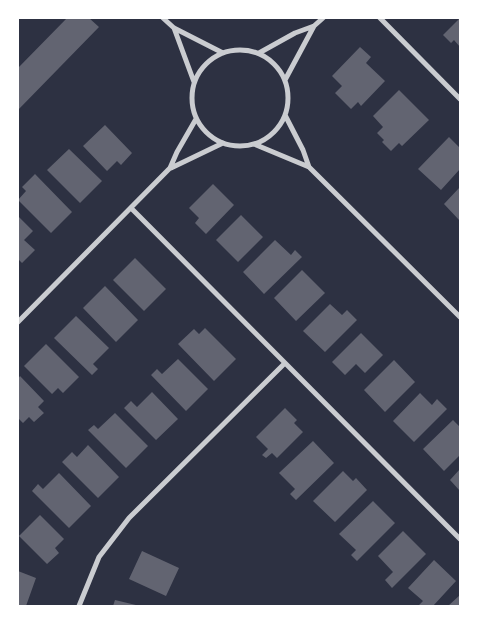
<svg xmlns="http://www.w3.org/2000/svg" width="478" height="624" viewBox="0 0 478 624" font-family="Arial,sans-serif">
	<style>
		.building { fill: #626471 }
		.lines { fill: none; stroke-linecap: round; stroke-linejoin: round }
		.minor { stroke: #caccd0; stroke-width: 5 }
	</style>
	<rect width="100%" height="100%" fill="#2d3142"/>
	<path class="building" d="M67 18H89L99 27 18 110V68Z
		M460 18V47L454 40 451 43 443 35Z
		M360 47 371 57 366 63 385 81 361 106 358 102 351 109 335 93 342 86 332 76Z
		M399 90 429 120 402 146 399 143 391 151 382 142 384 140 377 133 383 127 373 116Z
		M105 125 132 153 121 165 117 161 107 171 83 146Z
		M449 137 460 148V169L441 190 418 169Z
		M69 149 102 181 80 203 47 170Z
		M35 174 72 212 51 233 18 200 26 191 22 187Z
		M213 184 234 205 206 234 195 223 199 218 189 208Z
		M460 187V221L444 204Z
		M241 215 263 237 238 262 216 240Z
		M18 216 33 231 24 240 35 250 22 263 18 259Z
		M275 240 291 255 295 250 302 257 264 294 243 272Z
		M135 258 166 289 144 311 113 280Z
		M302 270 325 293 296 321 274 298Z
		M105 286 138 320 116 342 83 308Z
		M330 304 342 315 347 310 357 320 325 352 303 331Z
		M76 316 109 348 93 364 98 369 92 375 54 338Z
		M205 328 236 359 214 381 178 344 194 329 199 334Z
		M361 333 383 355 365 373 356 364 345 375 332 362Z
		M46 344 79 377 63 393 58 388 52 394 24 366Z
		M178 359 208 389 186 411 151 375 157 369 162 374Z
		M394 360 415 382 385 412 364 390Z
		M20 376 44 401 38 407 44 413 34 422 29 417 23 423 18 418V379Z
		M152 392 178 419 156 440 124 408 131 401 137 407Z
		M420 393 432 405 437 399 447 409 414 442 393 421Z
		M285 408 297 420 294 423 303 432 277 458 272 453 266 458 262 455 268 449 256 437Z
		M115 413 148 446 126 468 88 430 94 425 98 429Z
		M453 420 460 427V455L444 471 423 449Z
		M313 441 334 463 296 500 290 494 295 489 279 473Z
		M88 445 119 477 98 498 62 462 72 452 77 457Z
		M460 469V491L450 480Z
		M343 471 353 481 356 478 367 490 335 522 313 501Z
		M59 473 91 506 69 528 32 491 38 484 43 489Z
		M373 501 395 523 357 561 351 555 356 550 339 534Z
		M40 515 64 539 55 548 59 553 47 564 19 536Z
		M403 531 426 554 392 588 385 580 393 572 378 556Z
		M142 551 179 568 166 596 129 579Z
		M434 560 456 581 433 606H418L423 601 408 588Z
		M18 571 36 578 26 606H18Z
		M460 595V606H448Z
		M115 600 140 606H113Z"/>
	<g class="lines">
		<path class="minor" d="M163 18 174 28 223 53
			M380 18 460 99
			M174 28 194 82
			M192 98a48 48 0 1 1 96 0a48 48 0 1 1-96 0Z
			M259 53 295 33 314 26
			M285 80 314 26 323 18
			M285 115 303 150 309 167
			M254 144 309 167 460 317
			M171 168 223 143
			M132 209 460 539
			M18 322 170 168 177 152 196 119
			M79 606 99 557 129 518 285 363"/>
	</g>
	<rect width="478" height="624" fill="none" stroke="#ffffff" stroke-width="38"/>
</svg>
